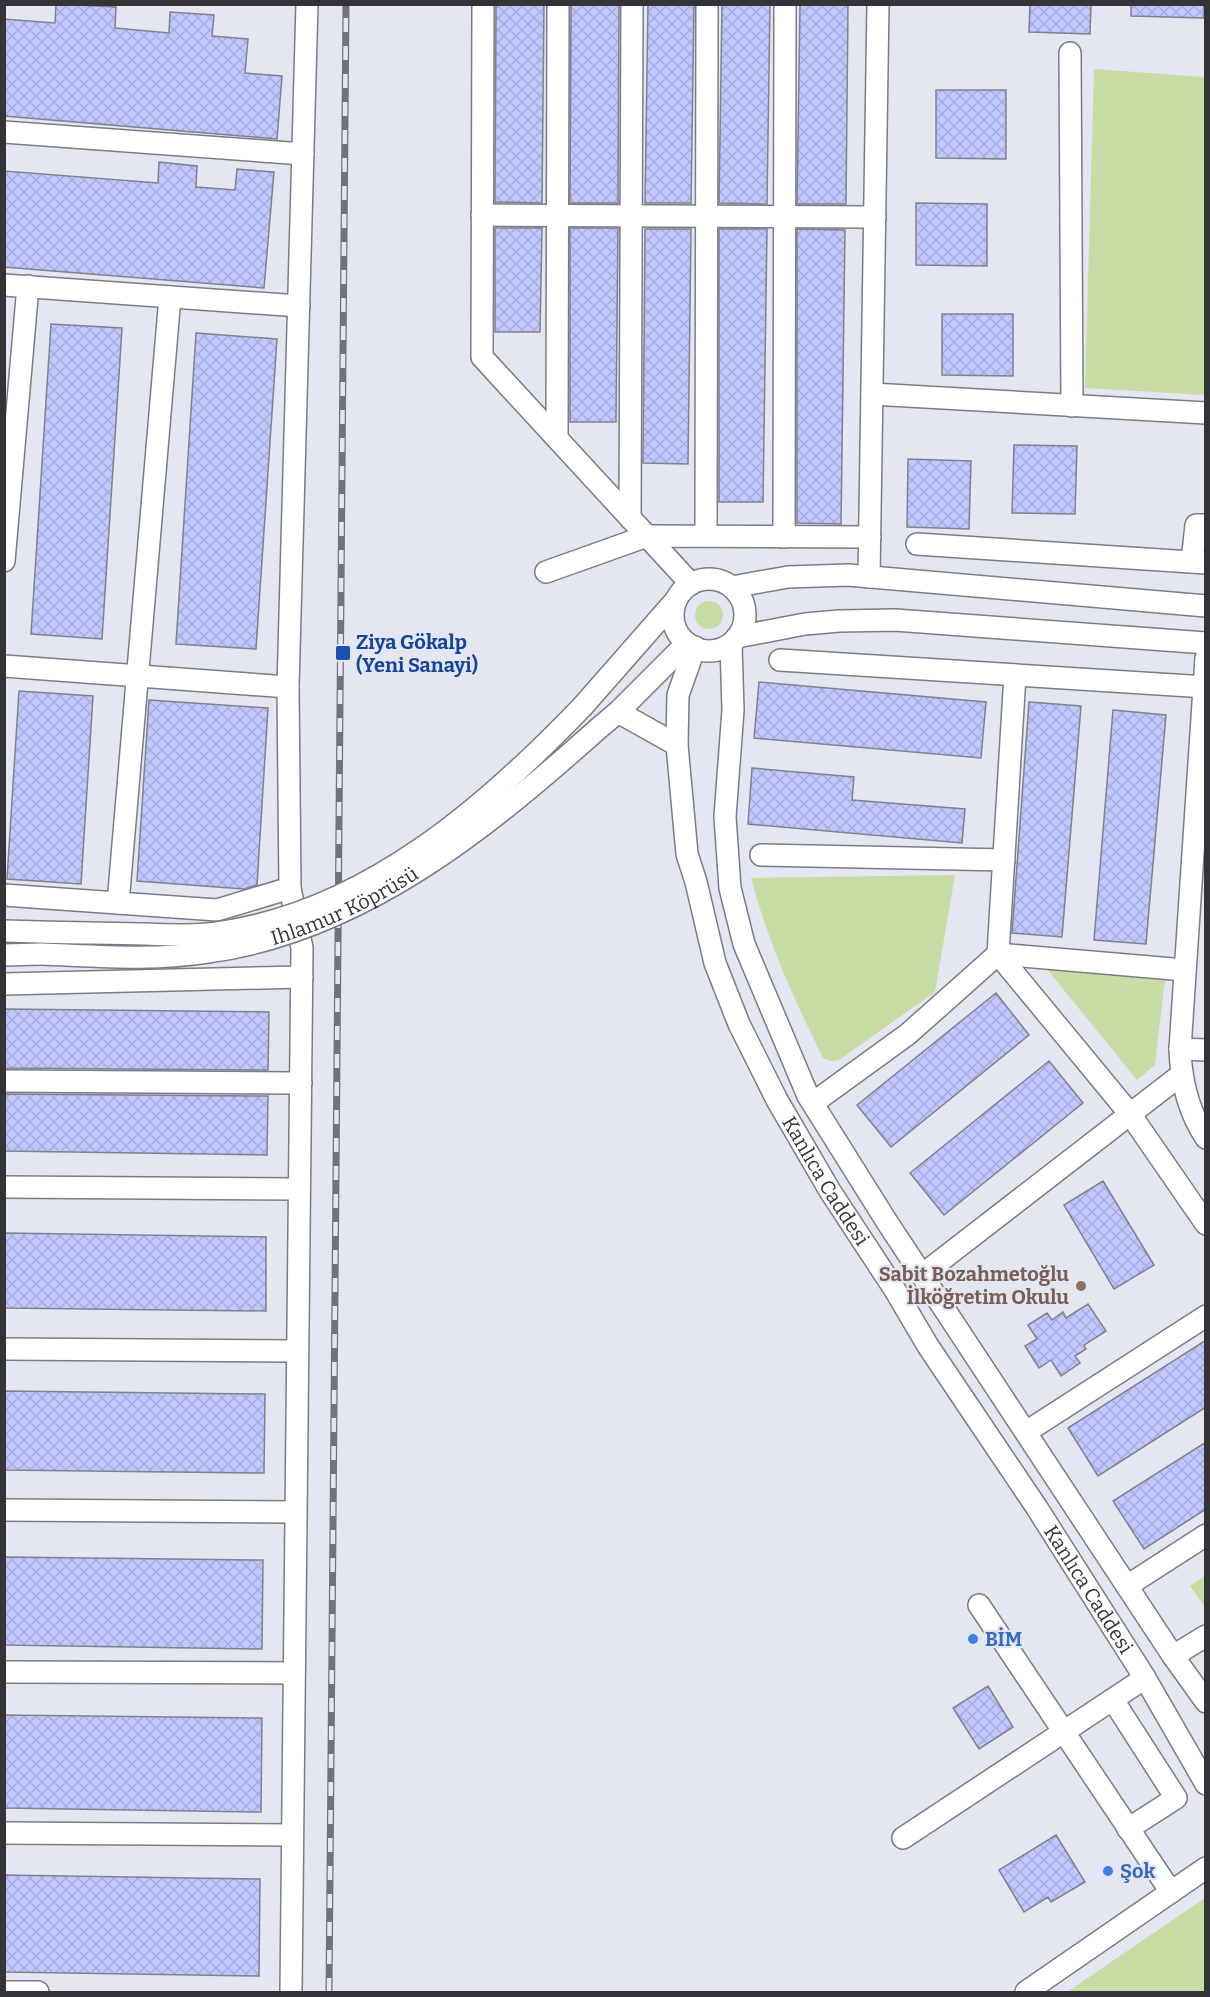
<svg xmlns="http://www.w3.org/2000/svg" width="1210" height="1997" viewBox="0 0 1210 1997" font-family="Bitter,serif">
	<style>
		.green { fill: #c8dda5 }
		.building { fill: url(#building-cross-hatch); stroke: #7f818b; stroke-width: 1.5 }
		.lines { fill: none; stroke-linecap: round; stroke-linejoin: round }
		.minor-casing { stroke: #7a7c86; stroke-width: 24 }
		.minor { stroke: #fff; stroke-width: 21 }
		.rail-casing { stroke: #71727a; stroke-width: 7 }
		.rail { stroke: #e4e6f2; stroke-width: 4.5; stroke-dasharray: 14; stroke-linecap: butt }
		.minor-bridge-casing { stroke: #7a7c86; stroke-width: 24; stroke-linecap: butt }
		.minor-bridge { stroke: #fff; stroke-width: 21 }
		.transit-dot { fill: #1a4fb4; stroke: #e4e6f2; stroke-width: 2 }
		.education-dot { fill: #8d6e63; stroke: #e4e6f2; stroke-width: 2 }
		.shop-dot { fill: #3f7fe0; stroke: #e4e6f2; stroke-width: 2 }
		.labels { text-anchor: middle; stroke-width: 4.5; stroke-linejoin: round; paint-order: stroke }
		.transit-label { font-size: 20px; font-weight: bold; fill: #164399; stroke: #e4e6f2; text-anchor: start }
		.street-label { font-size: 20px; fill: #333338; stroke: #e4e6f2 }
		.education-label { font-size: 20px; font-weight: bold; fill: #785e54; stroke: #e4e6f2; text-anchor: end }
		.shop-label { font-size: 20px; font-weight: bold; fill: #366cbe; stroke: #e4e6f2; text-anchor: start }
	</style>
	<defs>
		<pattern id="building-cross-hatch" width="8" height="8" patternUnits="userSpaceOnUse" patternTransform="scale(1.5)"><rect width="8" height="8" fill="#c0c7ff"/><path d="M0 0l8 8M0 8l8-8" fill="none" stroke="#a5abdb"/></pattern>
	</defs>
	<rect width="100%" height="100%" fill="#e4e6f2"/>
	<path class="green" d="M1094 69 1205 77V395L1085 388Z
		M695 615a14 14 0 1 1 28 0a14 14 0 1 1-28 0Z
		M955 875 935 992 839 1060 831 1061 823 1058C794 999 768 942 751 878Z
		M1046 968 1165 979 1155 1065 1137 1080Z
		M1205 1576V1607L1190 1586Z
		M1205 1898V1992H1067Z"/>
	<path class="building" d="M56 4 116 7 115 28 169 33 170 12 214 15 212 36 248 39 245 73 282 76 277 139 4 116V19L55 23Z
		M496 4H544L542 203 495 202Z
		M571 4H619L618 203H570Z
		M648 4H694L691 203H645Z
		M722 4H770L767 204 719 203Z
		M800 4H848L846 204H797Z
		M1030 4H1091L1090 34 1029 32Z
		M1131 4H1204V18L1131 16Z
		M936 90H1006V159L936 158Z
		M159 162 197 166 196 187 235 190 237 169 274 172 264 288 4 267V171L158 183Z
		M916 203 987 204V266L916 265Z
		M495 228H542L540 332H495Z
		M570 228H618L616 422H570Z
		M645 229H691L688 464 643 463Z
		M719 229H767L763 502H719Z
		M797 229 845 230 841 524 797 523Z
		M942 314H1013V376L942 375Z
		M51 324 122 328 102 639 31 634Z
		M196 333 277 339 256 649 176 644Z
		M1014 445 1077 446 1075 514 1012 513Z
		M908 459 971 461 969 529 907 527Z
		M759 682 986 702 981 758 754 738Z
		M19 691 93 696 81 884 7 879Z
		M149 700 268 708 257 885 244 889 137 881Z
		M1029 702 1081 706 1062 937 1012 933Z
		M1113 710 1166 715 1146 944 1094 940Z
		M752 768 854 777 852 800 965 809 962 843 748 824Z
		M996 993 1029 1035 891 1147 857 1105Z
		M4 1009 269 1012 268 1070 4 1068Z
		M1049 1061 1083 1103 944 1215 910 1173Z
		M4 1094 268 1096 267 1155 4 1151Z
		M1103 1181 1154 1265 1114 1289 1064 1205Z
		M4 1233 266 1237V1311L4 1308Z
		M1088 1304 1106 1331 1084 1345 1086 1349 1075 1356 1080 1363 1061 1376 1051 1360 1039 1368 1025 1346 1037 1339 1028 1325 1047 1313 1052 1320 1063 1312 1066 1318Z
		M1206 1340V1407L1098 1476 1068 1428Z
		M4 1391 265 1394 264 1473 4 1470Z
		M1206 1442V1509L1144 1549 1113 1501Z
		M4 1557 263 1560 262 1649 4 1645Z
		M988 1686 1013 1727 979 1749 953 1708Z
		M4 1715 262 1718 261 1812 4 1808Z
		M1056 1835 1085 1882 1051 1902 1048 1897 1024 1912 999 1870Z
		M4 1875 260 1879 259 1976 4 1972Z"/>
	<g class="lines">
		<defs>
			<g id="minor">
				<path d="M483 4 482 357 691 584"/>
				<path d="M1070 53 1072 406"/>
				<path d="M4 132 303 154"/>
				<path d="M482 215 875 217"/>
				<path d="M4 285 299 306"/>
				<path d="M872 394 1206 413"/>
				<path d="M557 438 558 4"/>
				<path d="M630 518 632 4"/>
				<path d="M706 536 707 4"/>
				<path d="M784 537 785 4"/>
				<path d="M917 544 1206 563"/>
				<path d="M4 561 28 286"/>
				<path d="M1192 562 1196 525H1206"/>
				<path d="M546 572 647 536 870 537"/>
				<path d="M869 577 878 4"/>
				<circle cx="709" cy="615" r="36"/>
				<path d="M732 587 788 577 848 575 1206 606"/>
				<path d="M737 637 805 624 839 621 895 620 1206 643"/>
				<path d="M731 644 733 710 725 817 730 888 744 944 808 1096 887 1222 1173 1656 1206 1702"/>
				<path id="s1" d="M695 647 678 695 677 745 687 854 696 882 715 963 739 1024 777 1100 830 1191 895 1290 928 1346 1037 1508 1145 1678 1206 1784"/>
				<path d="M1206 658 1180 1049C1181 1081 1188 1111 1206 1138"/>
				<path d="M780 660 1206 687"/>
				<path d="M4 666 288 687"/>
				<path d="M1015 675 998 954 1130 1114 1206 1224"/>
				<path d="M583 706 676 600"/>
				<path d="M618 712 677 745"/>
				<path d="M599 728 618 712 687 643"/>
				<path d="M761 855 1004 860"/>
				<path d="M4 895 217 910 290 888"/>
				<path d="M118 903 170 297"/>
				<path d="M4 931 40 932"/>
				<path d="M4 955 41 954"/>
				<path d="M4 984 302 977"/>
				<path d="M1180 1049 1206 1050"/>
				<path d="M4 1081 301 1083"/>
				<path d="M813 1103 908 1034 998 954 1185 970"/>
				<path d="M4 1187 299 1189"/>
				<path d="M922 1275 1182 1074"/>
				<path d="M4 1349 297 1351"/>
				<path d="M1026 1432 1206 1316"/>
				<path d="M4 1510 295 1512"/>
				<path d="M1127 1586 1206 1535"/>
				<path d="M979 1605 1171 1892"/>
				<path d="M1173 1656 1206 1636"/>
				<path d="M4 1672 294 1673"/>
				<path d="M1113 1700 1176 1798 1128 1829"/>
				<path d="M4 1833 292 1835"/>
				<path d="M903 1838 1145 1678"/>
				<path d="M4 1992H38"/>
				<path d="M291 1992 302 948 290 888 288 687 307 4"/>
				<path d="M1026 1992 1206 1868"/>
			</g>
		</defs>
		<use href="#minor" class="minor-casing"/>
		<use href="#minor" class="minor"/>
		<defs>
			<path id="rail" d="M329 1992 346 4"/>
		</defs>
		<use href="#rail" class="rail-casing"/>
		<use href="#rail" class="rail"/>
		<defs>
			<g id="minor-bridge">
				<path d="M40 932C75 933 110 933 145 934 171 935 197 936 222 932 367 911 486 807 583 706"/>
				<path id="s2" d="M41 954C97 956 154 961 209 952 363 930 487 828 599 728"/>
			</g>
		</defs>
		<use href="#minor-bridge" class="minor-bridge-casing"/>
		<use href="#minor-bridge" class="minor-bridge"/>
	</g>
	<rect class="transit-dot" x="335" y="645" width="16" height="16" rx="3"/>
	<circle class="education-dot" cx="1081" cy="1286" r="6"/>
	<g class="shop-dot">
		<circle cx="973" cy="1639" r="6"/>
		<circle cx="1108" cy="1871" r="6"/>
	</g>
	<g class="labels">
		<g class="transit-label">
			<text x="356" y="649">Ziya Gökalp<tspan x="356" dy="23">(Yeni Sanayi)</tspan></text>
		</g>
		<g class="street-label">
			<text dy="7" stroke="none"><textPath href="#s2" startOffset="312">Ihlamur Köprüsü</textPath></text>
			<text dy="7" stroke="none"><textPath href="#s1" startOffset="568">Kanlıca Caddesi</textPath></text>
			<text dy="7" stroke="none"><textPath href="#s1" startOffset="1054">Kanlıca Caddesi</textPath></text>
		</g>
		<g class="education-label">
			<text x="1069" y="1281">Sabit Bozahmetoğlu<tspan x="1069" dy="23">İlköğretim Okulu</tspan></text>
		</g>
		<g class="shop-label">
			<text x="985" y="1646">BİM</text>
			<text x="1120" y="1878">Şok</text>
		</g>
	</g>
	<rect width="1210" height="1997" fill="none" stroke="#333338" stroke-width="12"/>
</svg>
